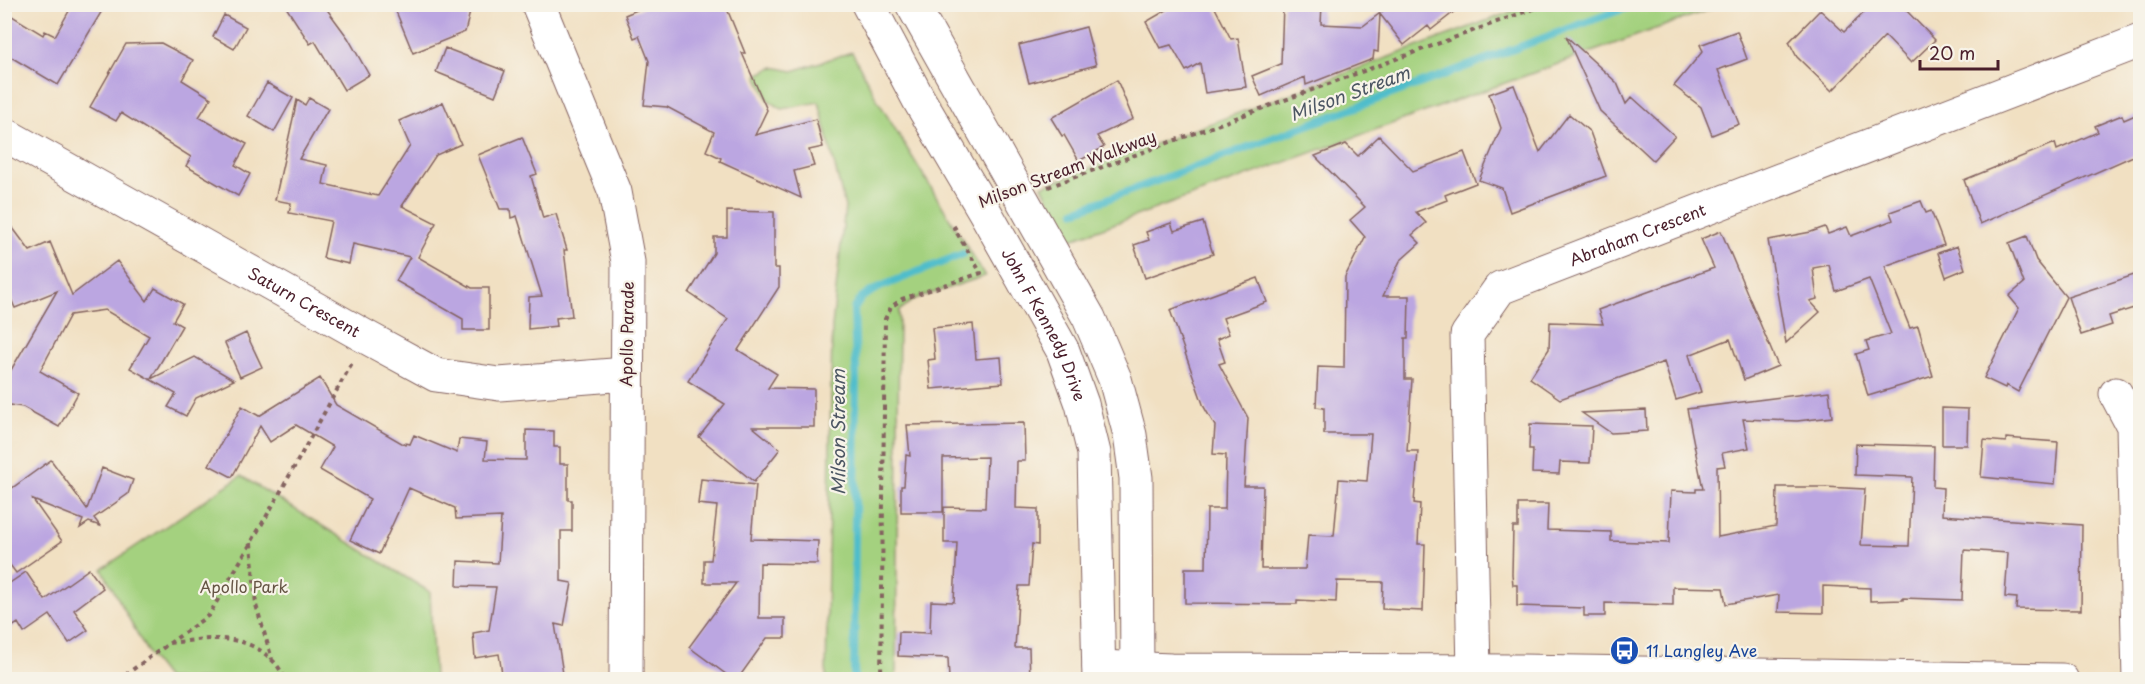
<svg xmlns="http://www.w3.org/2000/svg" width="2145" height="684" viewBox="0 0 2145 684" font-family="'Playpen Sans',sans-serif">
	<style>
		.green { fill: #a4d17f; stroke: #777855; stroke-width: 1.5 }
		.lines { fill: none; stroke-linecap: round; stroke-linejoin: round }
		.stream { stroke: #50bdcb; stroke-width: 8 }
		.building { fill: #bba6e1 }
		.minor-casing { stroke: #846360; stroke-width: 35 }
		.major-casing { stroke: #846360; stroke-width: 35 }
		.path { stroke: #846360; stroke-width: 4; stroke-dasharray: 4.5 4.5; stroke-linecap: butt }
		.minor { stroke: #fff; stroke-width: 33 }
		.major { stroke: #fff; stroke-width: 33 }
		.labels { text-anchor: middle; stroke-width: 4.5; stroke-linejoin: round; paint-order: stroke }
		.street-label { font-size: 16px; fill: #4a1f2b; stroke: #f7f3e8 }
		.park-label { font-size: 16px; fill: #655444; stroke: #f7f3e8 }
		.transit-label { font-size: 16px; fill: #164399; stroke: #f7f3e8; text-anchor: start }
		.water-label { font-size: 18px; font-style: italic; fill: #4c5663; stroke: #f7f3e8 }
	</style>
	<rect width="100%" height="100%" fill="#f7f3e8"/>
	<filter id="ink" filterUnits="userSpaceOnUse"><feTurbulence type="fractalNoise" baseFrequency=".0167" numOctaves="2"/><feDisplacementMap in="SourceGraphic" scale="12" xChannelSelector="R" yChannelSelector="G"/><feConvolveMatrix kernelMatrix="1 2 1 2 8 2 1 2 1" color-interpolation-filters="sRGB"/></filter>
	<filter id="wash" filterUnits="userSpaceOnUse"><feTurbulence type="fractalNoise" baseFrequency=".008" numOctaves="4" result="noise"/><feDisplacementMap in="SourceGraphic" scale="24" xChannelSelector="R" yChannelSelector="G"/><feGaussianBlur stdDeviation="1.35" result="paint"/><feColorMatrix in="noise" values="0 0 0 0 0 0 0 0 0 0 0 0 0 0 0 0 0 1.4 0 .05"/><feComposite in="paint" operator="in"/></filter>
	<g filter="url(#wash)">
		<rect width="100%" height="100%" fill="#f1e0c2"/>
		<path class="green" d="M1529 5H1722L1069 240 1042 186Z
			M852 52 878 101 985 276 915 299 899 311 896 679H826L832 327 845 207 819 102 782 109 768 100 757 75 773 67 793 71Z
			M241 476 430 592 434 679H167L150 657 102 569Z"/>
		<g class="lines">
			<path class="stream" d="M1075 211 1636 4
				M854 680 856 368 854 309 862 297 880 287 963 254"/>
		</g>
		<g id="blocks">
			<path class="building" d="M73 4H106L58 85 4 53V11L43 35 45 31 55 36Z
				M284 4H323L348 38 369 75 344 90 315 41 310 44Z
				M393 4H472L465 32 413 53Z
				M651 4H725L745 53H742L767 110 755 135 816 119 823 147 809 150 814 166 794 171 801 198 720 161 721 158 706 151 714 132 667 107 644 105 649 61 639 36 634 38 625 15Z
				M1177 4H1213L1231 39 1238 38 1246 87 1205 93 1200 63 1186 71 1171 45 1160 48 1146 22Z
				M1283 4H1322L1321 24 1363 26 1392 4H1464L1431 30 1428 26 1404 45 1380 14 1378 52 1374 51 1373 59 1306 85 1305 77 1261 96 1252 76 1281 64Z
				M1873 4H1900L1935 40 1911 63 1885 36 1832 91 1797 57 1789 42 1820 10 1844 32Z
				M224 15 246 27 234 49 213 37Z
				M1086 27 1096 65 1029 83 1019 45Z
				M1737 31 1747 59 1718 70 1739 124 1712 135 1701 107 1674 86 1703 51 1700 45Z
				M1566 36 1617 83 1626 104 1632 97 1675 136 1653 160 1600 111Z
				M161 43 193 60 182 80 211 98 199 117 247 144 235 165 250 174 238 196 186 166 191 157 121 113 116 121 90 107 126 44Z
				M445 48 505 71 495 96 436 72Z
				M1117 80 1133 119 1097 136 1104 147 1079 161 1064 135 1062 136 1051 118Z
				M267 83 293 98 274 132 248 116Z
				M1514 85 1540 152 1569 114 1590 132 1606 176 1510 212 1502 188 1479 180 1501 128 1489 94Z
				M309 98 328 109 299 159 327 165 323 184 378 196 410 146 399 121 443 102 461 144 436 155 402 206 436 223 418 257 472 288H489V330H463V319L396 281 410 257 353 244 349 264 323 258 331 221 289 213 291 203 275 200 297 100 305 105Z
				M2140 113V153L1980 224 1964 180 2055 143 2057 150 2098 132 2095 126 2122 115 2124 120Z
				M1379 136 1413 171 1464 152 1476 183 1445 195 1447 200 1416 212 1426 223 1412 235 1420 243 1400 261 1383 296H1409L1408 338H1405V379H1412L1407 451H1418L1414 503 1420 504 1418 544H1425L1423 611 1382 609 1383 582 1337 581 1336 602 1297 600V604L1185 603V568H1206L1207 509H1225L1226 455 1213 454 1215 426 1204 407 1170 310 1258 278 1267 302 1223 318 1229 334 1217 339 1225 362 1219 364 1248 418 1244 486H1263L1261 569H1305L1308 535 1334 536 1339 479 1367 481 1371 434H1324V408L1316 407 1318 367 1344 368 1345 277 1365 237 1350 220 1365 207 1315 156 1346 144 1358 156Z
				M522 137 537 174 531 176 543 218 556 214 567 250H564L572 316 556 318 557 326 528 329 529 297 542 296 517 216 511 218 510 209H500L478 155Z
				M1921 201 1926 213 1931 211 1944 245 1885 266 1910 328 1918 326 1933 376 1868 396 1856 354 1869 350 1866 341 1891 334 1869 279 1836 291 1829 265 1813 268 1817 299 1810 301 1820 312 1786 343 1768 240 1811 232 1825 227 1828 234 1847 227 1851 236 1893 220 1890 212Z
				M727 211 774 212V268H779V287L738 350 777 374 768 388 814 389V427H753L780 449 754 482 699 437 725 404 688 381 728 319 689 293 714 253V237H727Z
				M4 216 30 251 50 242 72 295 117 261 147 301 155 288 183 304 173 321 182 326 151 379 195 357 234 380 196 398 186 416 168 407 176 394 130 368 149 336 105 310 70 315 40 371 78 393 59 427 23 407 4 404V382L57 291 15 308 4 283Z
				M1203 222 1213 254 1145 278 1134 245 1149 240 1146 232 1171 223 1174 231Z
				M1721 231 1778 366 1744 380 1730 339 1689 355 1701 392 1676 400 1664 362 1560 399 1530 378 1549 349 1550 322 1603 324 1598 310 1714 268 1701 239Z
				M2027 236 2036 260 2066 297 2018 392 2006 385 2005 388 1984 378 2019 308 2009 296 2024 283 2009 243Z
				M1957 246 1965 269 1946 277 1938 253Z
				M2140 273V306L2109 316 2112 325 2081 335 2068 297Z
				M973 324 976 359 1001 357 1003 383 931 389 928 360 935 359 932 328Z
				M246 333 262 367 240 377 225 343Z
				M320 378 336 405 405 445 406 443 410 444 414 435 457 453 459 439 487 442 485 459 526 460V430L554 431V447H560V464H568V500H572V531H561V581L572 583 564 626 555 624 564 680H503L499 654 475 658 473 633 489 630 496 587 457 586 458 561 498 563 501 517 456 519 455 508 409 488 379 554 350 540 370 499 320 470 333 447 296 425 270 442 260 426 232 477 209 465 242 406 259 416Z
				M1829 391 1832 417 1797 421 1743 419 1749 448 1722 453 1725 466 1717 467 1718 537 1776 526 1777 487H1824L1865 489 1861 545 1909 546 1912 477 1855 475 1856 444 1934 446 1933 487 1943 488 1942 515 2082 525 2081 610 2016 609 2017 598 2005 597 2008 553 1964 550 1962 600 1903 598V600L1870 601V588L1823 586V613L1778 612 1779 595 1726 604 1723 588 1673 587V605L1605 603V616H1584V608L1517 606V585H1513L1512 574 1513 527H1518V504H1548L1547 530 1611 532V541L1669 543 1671 491 1696 492V489H1703L1687 409Z
				M1942 408 1968 409 1967 445H1942Z
				M1646 410 1647 431 1611 433 1582 413Z
				M1024 423 1025 461H1017L1016 508 1038 509V545L1032 544 1029 586H1019L1015 648H1029L1030 680H949L948 658 898 656 899 632 930 633 931 601 954 602 957 543H944V507L985 508 987 457 943 458V512H901V486H904L906 455 910 456 907 425Z
				M1530 424 1592 426 1590 463 1560 462 1559 474 1532 473 1533 449H1529Z
				M2006 438 2058 442 2055 484 1981 477 1984 440 2006 442Z
				M51 460 87 509 102 468 133 480 128 494 94 518 100 526 89 522 80 528 83 520 33 500 62 541 16 573 4 557V494Z
				M701 479 756 485 751 539 818 541 817 564 760 563 759 618H785V638H767L737 680H734L689 647 736 583H704V560H711L717 506 698 504Z
				M89 569 103 588 74 610 88 630 69 643 50 615 24 633 18 623 4 632V587L26 572 45 600Z"/>
		</g>
	</g>
	<g filter="url(#ink)">
		<use href="#blocks" fill-opacity="0" stroke="#846360" stroke-width="1.5"/>
		<g class="lines">
			<defs>
				<g id="minor">
					<path d="M538 4 615 192 628 262 626 680"/>
					<path id="s1" d="M4 134 366 337 436 375 499 384 626 374"/>
					<path d="M2116 394 2133 426 2139 680"/>
					<path d="M1099 667 1171 670 1521 671 2062 680"/>
					<path id="s2" d="M1474 672 1467 335 1500 288 2140 41"/>
				</g>
				<g id="major">
					<path id="s3" d="M868 4 919 100 985 212 1063 351 1082 404 1094 453 1099 680"/>
					<path d="M912 4 1089 318 1115 379 1130 435 1136 478 1137 680"/>
				</g>
			</defs>
			<use href="#minor" class="minor-casing"/>
			<use href="#major" class="major-casing"/>
			<path class="path" d="M1048 187 1546 4
				M251 543 256 605 272 659
				M169 643C206 639 243 631 272 660 278 665 282 673 286 680
				M118 680 209 615 277 498 353 361
				M881 680 885 319 891 307 902 299 981 273 954 228 959 225"/>
			<use href="#minor" class="minor"/>
			<use href="#major" class="major"/>
		</g>
	</g>
	<defs>
		<symbol id="bus-disc" viewBox="-11 -11 22 22"><circle r="9.5" fill="#1a4fb4" stroke="#f7f3e8"/><path d="M-5-6H5V4H4V6H2V4H-2V6H-4V4H-5ZM-3.5-4V0h7V-4ZM-3.5 1.2v1.5H-2V1.2ZM2 1.2v1.5H3.5V1.2Z" fill="#fff"/></symbol>
	</defs>
	<g fill-rule="evenodd">
		<use href="#bus-disc" x="1608" y="634" width="33" height="33"/>
	</g>
	<g class="labels">
		<g class="street-label">
			<text transform="translate(1067 169) rotate(-21)" y="6">Milson Stream Walkway</text>
			<text dy="6" stroke="none"><textPath href="#s2" startOffset="542">Abraham Crescent</textPath></text>
			<text dy="6" stroke="none"><textPath href="#s1" startOffset="344">Saturn Crescent</textPath></text>
			<text dy="6" stroke="none"><textPath href="#s3" startOffset="366">John F Kennedy Drive</textPath></text>
			<text transform="translate(627 334) rotate(-89)" y="6">Apollo Parade</text>
		</g>
		<g class="park-label">
			<text x="244" y="593">Apollo Park</text>
		</g>
		<g class="transit-label">
			<text x="1646" y="657">11 Langley Ave</text>
		</g>
		<g class="water-label">
			<text transform="translate(1350 94) rotate(-20)" y="6">Milson Stream</text>
			<text transform="translate(839 432) rotate(-90)" y="6">Milson Stream</text>
		</g>
	</g>
	<rect width="2145" height="684" fill="none" stroke="#f7f3e8" stroke-width="24"/>
	<path d="M1920 60v9h78v-9" fill="none" stroke="#4a1f2b" stroke-width="3"/>
	<text x="1929" y="60" font-size="18" fill="#4a1f2b" stroke="#f7f3e8" stroke-width="4.5" paint-order="stroke">20 m</text>
</svg>
